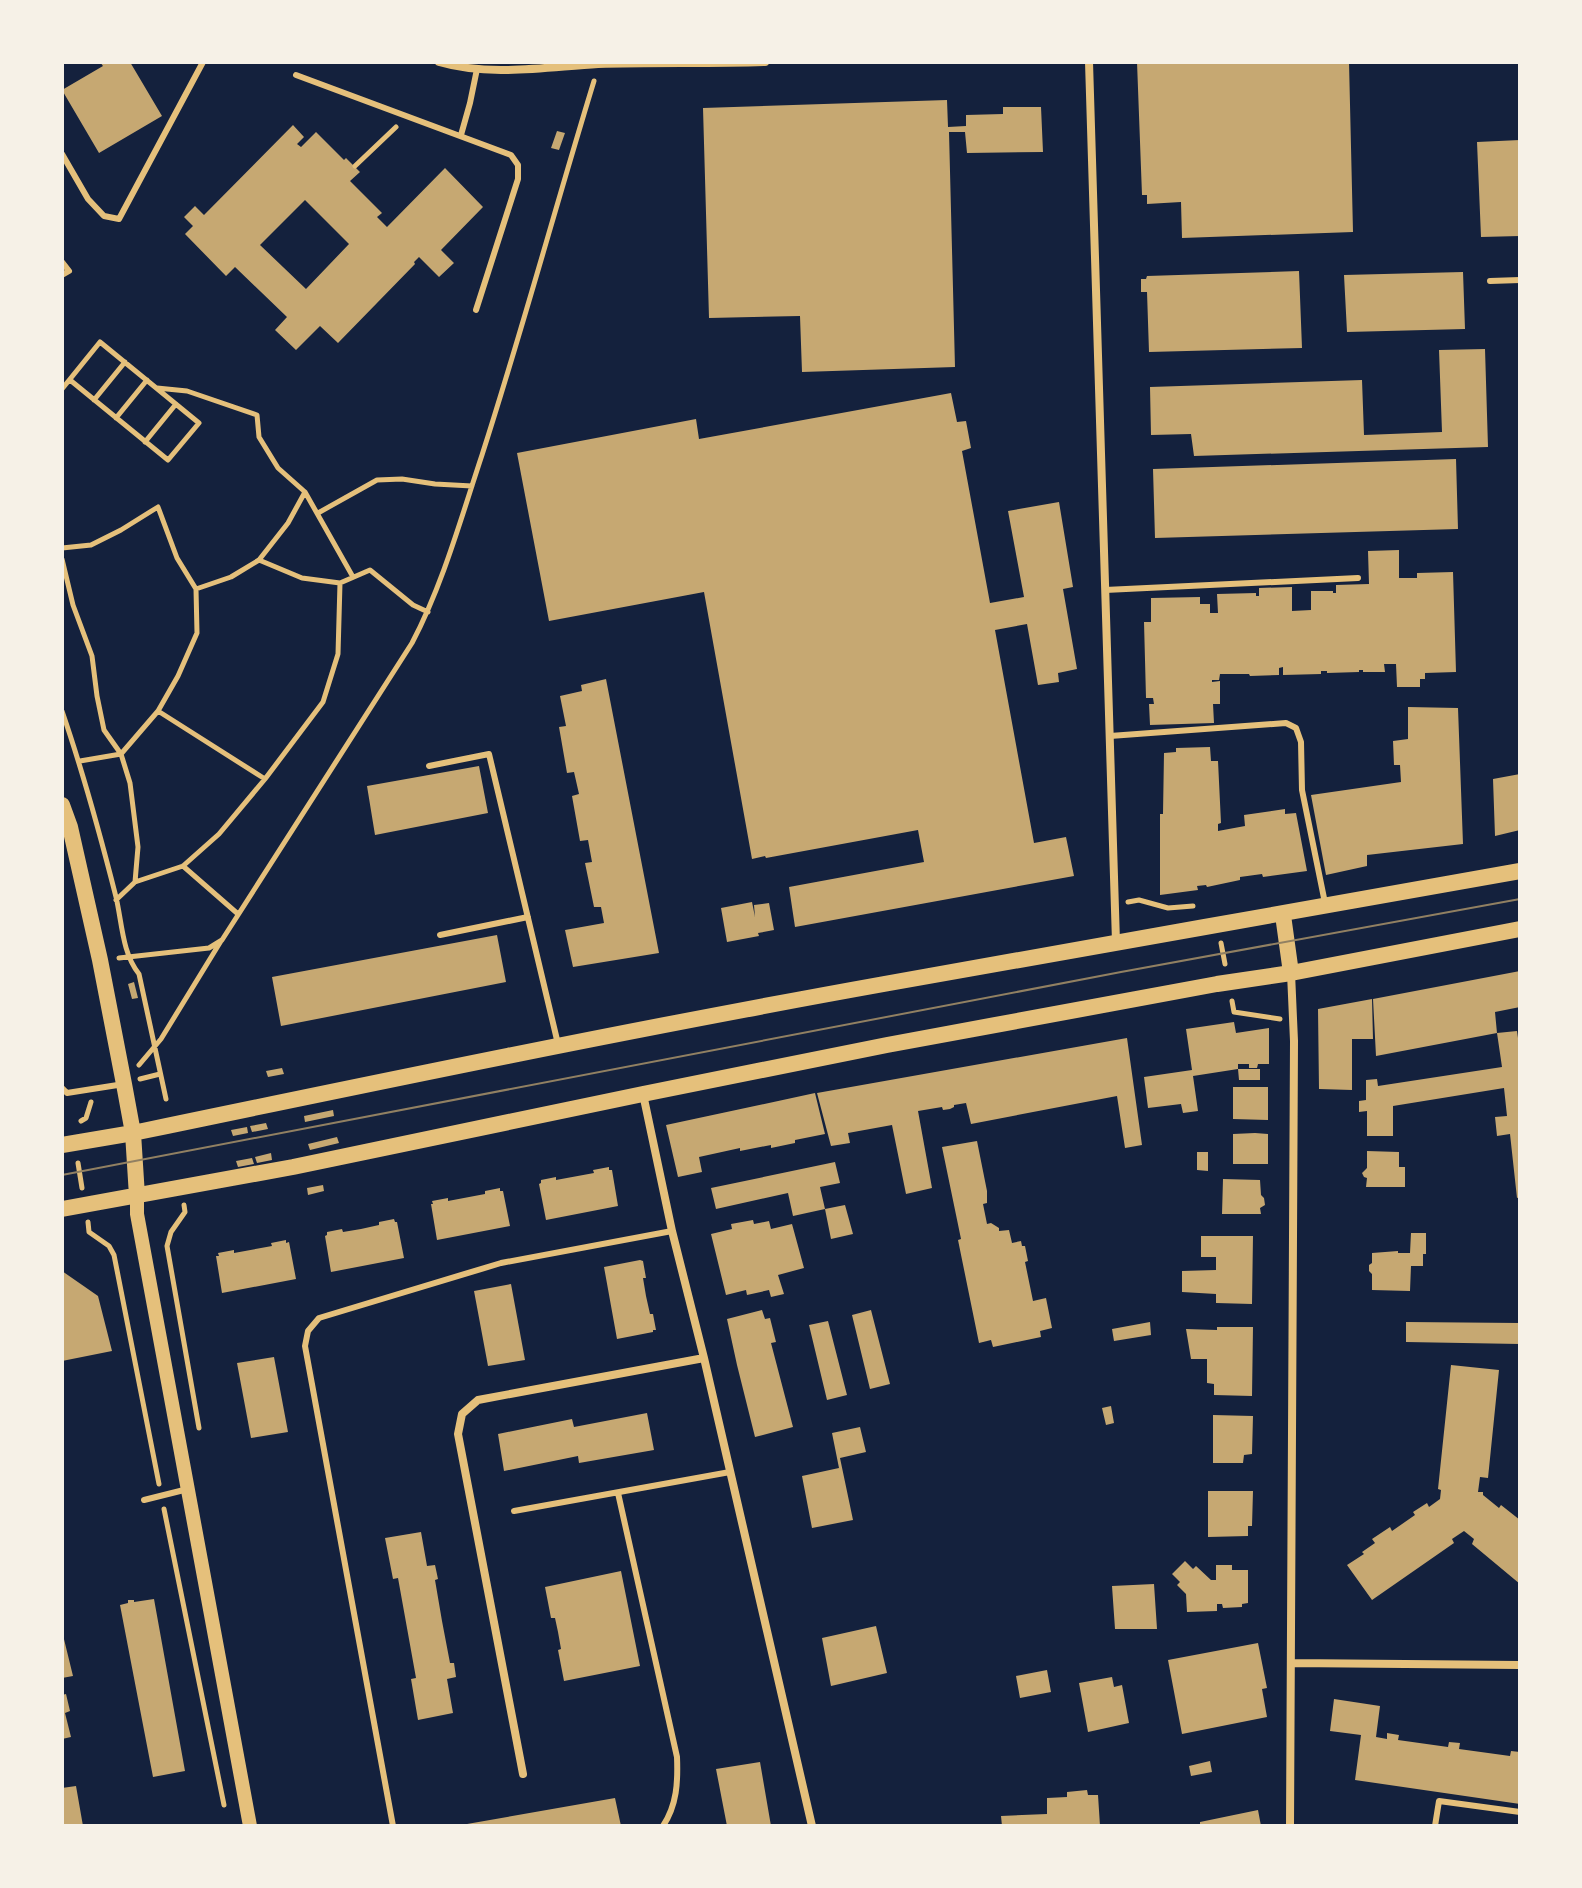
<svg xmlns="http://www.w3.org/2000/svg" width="1582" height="1888" viewBox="0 0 1582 1888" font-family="Barlow,sans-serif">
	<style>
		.building { fill: #c6a872; fill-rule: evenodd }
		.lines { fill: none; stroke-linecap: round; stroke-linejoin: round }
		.path { stroke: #e5c07b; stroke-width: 5 }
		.service { stroke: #e5c07b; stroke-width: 6 }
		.minor { stroke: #e5c07b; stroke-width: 8 }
		.tertiary { stroke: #e5c07b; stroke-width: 14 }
		.secondary { stroke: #e5c07b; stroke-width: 16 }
		.tram { stroke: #918062; stroke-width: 2 }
	</style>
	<rect width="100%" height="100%" fill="#14213d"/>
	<path class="building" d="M100 62H130L162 116 99 153 62 90 103 66Z
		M1137 62H1349L1353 232 1182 238 1181 202 1147 204V195H1142Z
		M947 100 948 127 966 126V115L1003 114V107H1041L1043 152 967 153 965 132H949L955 367 802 372 800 316 709 318 703 108Z
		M293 125 304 137 297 144 301 147 316 132 344 160 346 158 360 172 350 181 382 213 377 217 387 227 445 168 483 207 441 250 454 263 439 277 419 257 414 262 415 264 338 343 320 326 296 350 275 330 287 317 235 267 226 276 185 234 193 226 184 217 195 206 204 215ZM305 200 349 244 306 289 260 245Z
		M557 131 565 133 559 150 551 148Z
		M1520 140V236L1481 237 1477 142Z
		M1299 271 1302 348 1149 352 1147 292H1141V279H1146L1147 276Z
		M1463 272 1465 329 1347 332 1344 275Z
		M1485 349 1488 447 1194 456 1191 434 1151 435 1150 387 1362 380 1364 435 1442 432 1439 350Z
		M951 393 957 422 966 421 971 448 962 451 990 603 1024 597 1008 511 1059 502 1073 587 1063 589 1077 669 1058 673 1059 682 1038 685 1027 624 995 630 1034 843 1066 837 1074 876 795 927 789 887 924 862 918 830 766 858 765 856 752 859 704 592 549 621 517 453 696 419 699 439Z
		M1456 459 1458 529 1155 538 1153 469Z
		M1399 550V578H1417V573L1453 572 1456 672 1425 673V679H1420V687H1397L1396 664H1384L1385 672H1363V670H1359V672L1327 673V671H1321V674L1283 675V667L1279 668V675L1250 676 1249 674H1220L1219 680H1212V682L1220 681V704H1213L1214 723 1150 725 1149 704H1154L1153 698H1146L1144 622H1151V598L1200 597V604H1210V613H1218L1217 594 1256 593V596H1259V588L1292 587V611L1311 610V591H1333V593H1336V585L1369 584 1368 551Z
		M606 679 659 953 573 967 565 930 604 923 601 907H594L585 863 592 862 588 840 580 841 572 796 579 794 574 772 567 773 559 727 566 726 560 696 582 691 581 685Z
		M1408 707 1458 708 1463 844 1367 855V866L1326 875 1311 795 1401 782 1400 765H1394L1393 741 1408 739Z
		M1210 747 1211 761H1218L1221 823 1218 824V831L1245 826 1244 815 1285 809V814L1296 813 1307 871 1263 877 1262 874 1240 877V880L1207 887 1206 885 1197 886 1198 890 1160 895V814H1163L1164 753 1176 752V748Z
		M479 766 488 813 375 835 367 786Z
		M1520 774V830L1495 836 1493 779Z
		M752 902 755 917 754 905 769 903 774 930 758 933 759 936 727 942 721 908Z
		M497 935 506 982 281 1026 272 977Z
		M1520 971V1007L1495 1012 1497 1033 1376 1056 1373 999Z
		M134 982 138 998 132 999 128 984Z
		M1372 999 1373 1039H1352V1090L1319 1089 1318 1009Z
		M1234 1022 1236 1033 1269 1028V1064H1258L1257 1068H1249V1064H1238V1069L1193 1076 1198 1111 1183 1113 1181 1104 1148 1108 1144 1077 1192 1070 1186 1029Z
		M1517 1031 1520 1052V1197L1517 1198 1510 1134 1497 1136 1495 1117 1507 1116 1504 1088 1393 1106V1136H1367V1111L1359 1112V1101L1366 1100V1080L1377 1079 1378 1086 1502 1067 1497 1033Z
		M1127 1038 1142 1145 1125 1148 1117 1096 971 1124 966 1103 954 1105V1107L950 1109 943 1110 942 1107 918 1111 932 1188 906 1194 892 1125 848 1133 850 1143 831 1146 817 1093Z
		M282 1068 284 1074 268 1077 266 1071Z
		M1238 1069H1260V1080H1239Z
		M1233 1087H1268V1120L1233 1119Z
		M815 1093 825 1134 795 1140V1143L771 1148V1145L740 1151V1148L699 1157 702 1172 678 1177 666 1125Z
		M333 1110 334 1116 305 1122 304 1116Z
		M266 1123 268 1129 252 1132 250 1126Z
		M247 1127 248 1133 233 1136 231 1130Z
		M1255 1133 1268 1134V1164H1233V1134Z
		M337 1137 339 1143 310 1150 308 1144Z
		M977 1141 987 1191V1203L983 1204 987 1224 991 1223 999 1228V1231L1009 1230 1012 1243 1021 1241 1022 1246H1025L1028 1261 1025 1262 1033 1301 1046 1298 1052 1328 1040 1331 1041 1337 993 1347 991 1340 979 1343 958 1240 961 1239 942 1147Z
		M1367 1151 1399 1152V1167H1405V1187H1366L1367 1178 1364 1177 1362 1173 1367 1168Z
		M1197 1152H1208V1171L1197 1170Z
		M271 1153 272 1160 257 1163 255 1157Z
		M252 1158 254 1164 238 1167 236 1161Z
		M835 1162 840 1183 820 1187 825 1209 793 1216 788 1193 716 1209 711 1188Z
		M609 1167V1170H612L618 1206 546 1220 539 1184 541 1183V1180L556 1177V1180L594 1173 593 1170Z
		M1223 1179 1260 1180 1261 1195 1264 1198 1265 1205 1260 1208 1261 1214H1222Z
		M323 1185 324 1191 308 1195 307 1188Z
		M500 1188V1191H503L510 1226 437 1240 431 1204H433L432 1201 448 1198V1201L485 1194V1191Z
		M845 1205 853 1234 831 1239 825 1209Z
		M394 1219 395 1222H397L404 1258 331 1272 325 1236 327 1235V1232L342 1229 343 1232 361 1229 379 1225V1222Z
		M753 1220 754 1224 769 1221 771 1229 792 1224 804 1268 778 1275 784 1294 771 1297 769 1290 747 1295 746 1290 726 1295 711 1234 732 1229 731 1224Z
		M1411 1233H1426V1254H1423V1266H1411L1410 1291 1372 1290V1274L1369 1271V1265L1372 1263V1253L1398 1251V1253H1410Z
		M1201 1236H1253L1252 1304 1216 1303V1294L1182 1292V1271L1216 1270V1257H1201Z
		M286 1240V1243L289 1242 296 1279 222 1293 216 1256H219L218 1253 234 1250V1253L272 1246 271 1243Z
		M640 1260 643 1261 646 1278H643L646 1296 650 1314H653L656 1330H653V1332L617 1339 604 1267Z
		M62 1271 98 1296 112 1351 62 1361Z
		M511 1284 525 1360 488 1366 474 1291Z
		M762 1310 765 1319 770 1318 776 1342 771 1343 793 1427 755 1437 737 1365 727 1319Z
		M871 1310 890 1384 870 1389 852 1315Z
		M828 1321 847 1395 827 1400 809 1325Z
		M1150 1322 1151 1335 1114 1341 1112 1329Z
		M1406 1322 1520 1323V1344L1406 1342Z
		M1217 1327H1253L1252 1396 1214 1395V1384L1207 1383V1359H1191L1186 1329 1217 1330Z
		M274 1357 288 1432 251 1438 237 1363Z
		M1451 1365 1499 1370 1488 1478 1480 1477 1478 1492H1483V1495L1499 1508 1501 1505 1520 1520V1584L1472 1544 1474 1539 1464 1531 1452 1539 1454 1543 1372 1600 1347 1565 1364 1554 1362 1552 1375 1543 1372 1539 1390 1527 1392 1531 1415 1515 1413 1512 1427 1503 1429 1507 1440 1499 1441 1490 1438 1489Z
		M1111 1406 1114 1423 1106 1425 1102 1408Z
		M647 1413 654 1450 579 1463 578 1456 504 1471 498 1434 572 1419 574 1427Z
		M1213 1415 1253 1416 1252 1454 1244 1455 1243 1463H1213Z
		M860 1427 866 1452 840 1458 853 1520 812 1528 802 1476 839 1468 832 1433Z
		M1208 1491H1253L1252 1526H1248V1536L1208 1537Z
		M421 1532 427 1566 435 1565 438 1579 435 1580 442 1621 450 1663H454L456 1677 447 1679 453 1713 418 1720 411 1679 416 1678 398 1578 393 1579 385 1538Z
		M1185 1561 1193 1569 1196 1566 1211 1580H1216V1565H1232V1570H1248V1603L1242 1604V1607L1223 1608 1222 1604H1217V1611L1187 1612 1186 1594 1177 1585 1180 1582 1172 1574Z
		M621 1571 640 1666 564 1681 558 1650 561 1649 558 1632 555 1618H551L545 1587Z
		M1154 1584 1157 1629H1115L1112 1586Z
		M154 1599 185 1771 153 1777 120 1605 128 1603V1600H134V1602Z
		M876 1626 887 1673 831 1686 822 1638Z
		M62 1631 73 1676 62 1678Z
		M1258 1643 1267 1688 1262 1689 1267 1717 1182 1734 1168 1660Z
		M1047 1670 1051 1692 1020 1698 1016 1676Z
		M1112 1677 1114 1687 1122 1685 1129 1723 1088 1732 1079 1683Z
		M66 1694 70 1711 65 1713 71 1737 62 1739V1695Z
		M1334 1699 1380 1706 1376 1737 1387 1739V1733L1399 1735 1398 1740 1448 1747 1449 1742 1460 1743 1459 1749 1510 1756 1511 1751 1520 1752V1804L1355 1780 1361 1735 1330 1731Z
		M1210 1761 1212 1772 1191 1776 1189 1766Z
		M760 1762 771 1826H727L716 1769Z
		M76 1786 83 1826H62V1788Z
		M1087 1790 1088 1795H1098L1100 1826H1002L1001 1816 1047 1814V1798L1067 1797V1792Z
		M615 1798 621 1826H467V1824Z
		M1258 1810 1261 1826H1200V1822Z"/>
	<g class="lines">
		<path class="path" d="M355 166 396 127
			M157 388 187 391 257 415 259 437 278 468 305 492 353 577
			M62 389 100 342 199 423 168 460 70 380
			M94 400 125 362
			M116 418 147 380
			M145 442 176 404
			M318 513 377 480 402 479 435 484 472 486
			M62 548 91 545 121 530 158 507 177 558 196 589
			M62 559 73 605 92 656 97 696 104 730 121 754 130 783 138 847 135 882 116 900
			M259 560 302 578 340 583 370 570 413 605 428 612
			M62 711C83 772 100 834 116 897 122 922 122 953 139 974L166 1099
			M158 711 178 676 197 633 196 589 231 577 259 560 288 523 305 492
			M80 761 121 754 158 711 265 779 219 834 183 866 135 882
			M265 779 323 702 338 654 340 583
			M183 866 238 914
			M1128 902 1139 900 1168 908 1193 906
			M1221 943 1225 964
			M119 958 209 948 222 940 412 643C443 584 461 518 482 455 522 331 556 205 594 81
			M1232 1001 1234 1012 1280 1019
			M139 1065 161 1039 221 941
			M140 1079 160 1074
			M81 1121 86 1118 91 1102
			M78 1163 82 1188
			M184 1205 185 1212 171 1232 167 1246 199 1428
			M88 1222 89 1232 109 1246 114 1255 159 1484
			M164 1509 224 1805"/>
		<path class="service" d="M296 75 511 155 518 165V179L476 310
			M461 135 470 103 477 69
			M62 154 88 199 104 216 119 219 203 62
			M62 262 69 271 62 275
			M1490 281 1520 280
			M1105 590 1358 578
			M1110 736 1286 723 1296 728 1301 742 1302 790 1325 903
			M429 766 489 754 558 1044
			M440 935 528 917
			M62 1088 67 1093 124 1084
			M618 1493 677 1757C678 1782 677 1805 663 1826
			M144 1500 188 1489
			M514 1511 730 1472
			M393 1826 305 1346 308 1331 319 1318 501 1263 672 1231
			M1435 1826 1439 1801 1520 1812"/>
		<path class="minor" d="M439 62C490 77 546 67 598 64 654 62 709 64 765 62
			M1089 62 1116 942
			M643 1094 672 1231 704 1358 812 1826
			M1291 1663 1520 1665
			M523 1774 458 1434 462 1414 478 1400 704 1358
			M1290 1826 1294 1041 1291 973"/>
		<path class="tertiary" d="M137 1196V1214L250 1826"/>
		<path class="secondary" d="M62 805 70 827 100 960 124 1084 133 1133 137 1196
			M1283 915 1291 973
			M62 1145 133 1133C383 1081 633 1029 884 984 1096 945 1308 910 1520 871
			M62 1209 293 1167 643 1094 887 1045 1217 984 1291 973 1520 929"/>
		<path class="tram" d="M62 1175 1121 972 1520 899"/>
	</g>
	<rect width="1582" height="1888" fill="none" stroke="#f6f1e7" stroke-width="128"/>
</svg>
